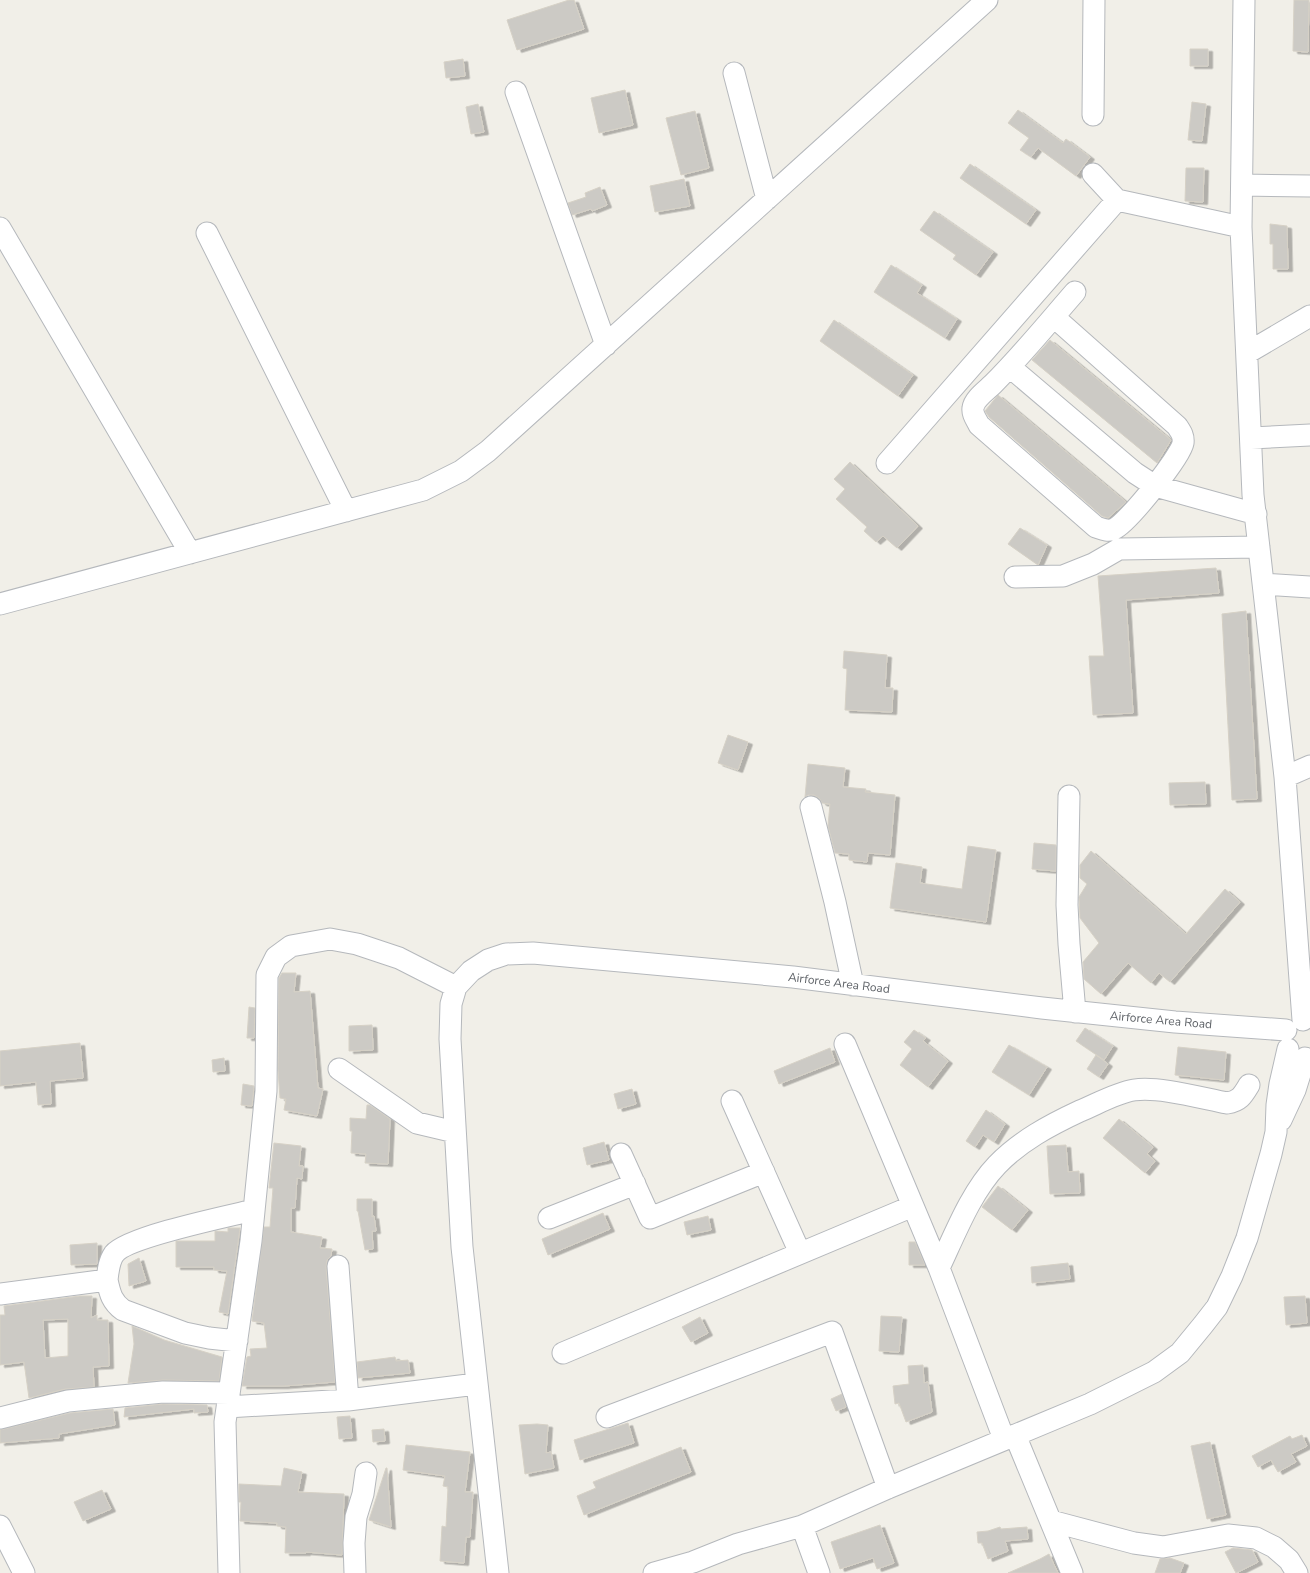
<svg xmlns="http://www.w3.org/2000/svg" width="1310" height="1573" viewBox="0 0 1310 1573" font-family="'Nunito Sans',sans-serif">
	<style>
		.building { fill: #cccac5; stroke: #d6d1c6; fill-rule: evenodd; filter: url(#shadow) }
		.lines { fill: none; stroke-linecap: round; stroke-linejoin: round }
		.minor-casing { stroke: #b5b8bc; stroke-width: 23 }
		.minor { stroke: #fff; stroke-width: 21 }
		.labels { text-anchor: middle; stroke-width: 3.5; stroke-linejoin: round; paint-order: stroke }
		.street-label { font-size: 12px; fill: #5f6368; stroke: #fff }
	</style>
	<defs>
		<filter id="shadow"><feDropShadow dx="4.5" dy="2.5" stdDeviation="0" flood-color="#0004"/></filter>
	</defs>
	<rect width="100%" height="100%" fill="#f1efe8"/>
	<path class="building" d="M569 0H574L584 29 517 50 507 20Z
		M1294 0H1309L1308 52 1293 51Z
		M1190 49H1208V66H1190Z
		M463 59 465 76 446 78 444 62Z
		M625 90 633 125 599 133 591 98Z
		M1192 102 1206 104 1202 141 1188 140Z
		M478 104 484 132 471 134 466 107Z
		M1018 110 1063 143 1066 139 1090 157 1076 176 1038 148 1031 157 1020 150 1029 138 1008 123Z
		M695 111 709 168 681 175 666 118Z
		M970 164 1036 210 1026 224 960 178Z
		M1186 168H1204L1203 202 1185 201Z
		M684 179 690 206 655 212 650 186Z
		M600 187 607 205 592 211 591 209 572 215 568 203 586 197 585 193Z
		M934 211 993 252 976 275 953 259 956 255 920 230Z
		M1270 224 1287 226 1288 269H1273V244H1270Z
		M891 265 922 285 917 293 957 319 945 338 874 292Z
		M834 320 913 375 898 396 820 341Z
		M1050 340 1171 440 1157 463 1032 360Z
		M998 395 1126 502 1108 518 1102 516 989 417 985 411Z
		M850 462 918 526 897 548 883 536 876 542 864 531 867 527 836 499 845 489 834 479Z
		M1020 528 1047 545 1038 565 1008 544Z
		M1216 568 1219 593 1126 600 1133 713 1093 715 1089 656H1104L1098 576Z
		M1246 611 1257 799 1232 800 1222 614Z
		M844 651 887 655 885 688H893L892 712 845 710 847 669 843 668Z
		M728 735 748 742 738 770 718 763Z
		M808 764 845 768 843 787 866 789 865 792 895 795 890 855 868 853 867 862 849 860V854L835 853 828 826 830 804 822 803 819 798 814 795H808L805 797Z
		M1205 782 1206 804 1170 805 1169 783Z
		M1034 843 1056 845V871L1032 869Z
		M968 846 996 850 986 922 890 908 896 863 922 867 920 883 962 889Z
		M1091 851 1186 934 1225 889 1240 902 1170 982 1159 973 1151 983 1128 963 1101 994 1084 979 1083 962 1099 943 1080 918 1079 897 1087 884 1080 878V865Z
		M282 973H296L294 992 310 991 318 1088 323 1089 317 1116 284 1110 286 1099 280 1098 278 1070 279 978Z
		M249 1007 255 1008 254 1038H247Z
		M372 1025 373 1050 349 1051V1026Z
		M1085 1028 1113 1046 1104 1060 1076 1041Z
		M914 1030 926 1038 923 1041 948 1061 928 1087 900 1065 912 1049 904 1042Z
		M80 1043 83 1078 50 1081 51 1104 38 1105 36 1082 0 1086V1051Z
		M1009 1045 1047 1067 1029 1095 992 1072Z
		M1178 1047 1226 1052 1224 1080 1175 1075Z
		M830 1048 835 1062 779 1084 774 1071Z
		M1096 1055 1108 1064 1099 1077 1087 1069Z
		M224 1058 225 1071 213 1072 212 1060Z
		M243 1084 254 1086 252 1106 241 1105Z
		M632 1089 636 1104 618 1109 614 1094Z
		M367 1105H370L390 1119 388 1164 365 1163 366 1154 351 1153 352 1131H350V1118L366 1119Z
		M986 1110 1005 1124 994 1142 983 1135 975 1147 966 1141Z
		M1119 1119 1153 1147 1147 1154 1155 1161 1145 1173 1103 1138Z
		M604 1142 609 1160 587 1165 583 1148Z
		M274 1143 301 1146 299 1166H303L302 1179 297 1178 295 1208H291V1232L322 1237 320 1248 332 1249 331 1256 327 1260 326 1267 335 1382 284 1386H242L247 1357 251 1356 250 1349 267 1348 264 1323 252 1321 264 1227H270L273 1188H269Z
		M1066 1145 1068 1172 1079 1171 1080 1193 1050 1194 1047 1146Z
		M998 1186 1028 1210 1012 1230 982 1207Z
		M357 1199H372V1217L374 1216 376 1231H372L373 1249 365 1250 358 1211H357Z
		M603 1213 610 1229 548 1255 542 1239Z
		M708 1216 711 1230 687 1235 684 1222Z
		M228 1228H240L228 1314 219 1312 227 1271 214 1270V1267H176V1241H215V1231L228 1232Z
		M909 1242H915L925 1265H909Z
		M97 1243V1264L71 1265 70 1245Z
		M139 1258 146 1281 129 1286 128 1264Z
		M1068 1263 1070 1279 1032 1283 1031 1267Z
		M80 1296H92L91 1318 97 1315V1320H108L109 1366 93 1367 94 1387 65 1389 29 1398 24 1362 0 1365V1315H5L4 1306ZM68 1319V1356L45 1358 43 1320Z
		M1305 1296 1307 1323 1286 1325 1284 1297Z
		M881 1316 902 1317 899 1352 879 1351Z
		M700 1317 708 1333 691 1342 682 1327Z
		M132 1326 164 1340 222 1357 219 1381 163 1380 128 1383 134 1344Z
		M395 1357 396 1361 408 1360 410 1373 358 1378 357 1362Z
		M923 1365 924 1383 928 1382 932 1412 906 1422 899 1403 895 1404 893 1386 909 1384 908 1366Z
		M842 1394 846 1407 836 1411 831 1399Z
		M163 1404 207 1405 208 1412 194 1413V1409L124 1417 125 1408Z
		M113 1409 115 1425 59 1434V1438L0 1443V1430L70 1413Z
		M350 1416 352 1438 339 1439 337 1417Z
		M628 1423 634 1443 580 1460 574 1440Z
		M537 1424 548 1425 546 1453 551 1452 554 1468 525 1474 519 1425Z
		M384 1429 385 1441 373 1442 372 1430Z
		M1302 1435 1307 1446 1291 1454 1296 1462 1278 1472 1271 1460 1258 1467 1252 1456 1290 1436 1292 1439Z
		M1210 1442 1226 1515 1207 1519 1191 1446Z
		M406 1445 470 1452 465 1492H473L470 1537H466L464 1563 440 1561 442 1526 446 1527 448 1487 443 1486 445 1476 403 1470Z
		M681 1447 691 1472 584 1515 577 1496 596 1488 593 1482Z
		M284 1468 302 1472 298 1492 344 1494 342 1555 306 1552V1553H285L286 1527 277 1526V1523L240 1521 241 1502H239V1484L281 1486Z
		M386 1468H387L391 1527 369 1520Z
		M102 1490 111 1509 83 1521 74 1502Z
		M880 1525 894 1563 877 1569 873 1558 840 1569 831 1542Z
		M1000 1527 1001 1529 1027 1527 1028 1539 1005 1541 1008 1551 988 1559 982 1543H978L977 1532 988 1531Z
		M1233 1548 1252 1550 1258 1562 1236 1573 1225 1552Z
		M1049 1554 1058 1573H1008L1040 1559Z
		M1170 1558 1184 1563 1180 1573H1155L1160 1559Z"/>
	<g class="lines">
		<defs>
			<path id="minor" d="M1244 0 1241 227 1253 495 1285 777 1303 1020
				M734 73 767 199
				M516 92 606 345
				M1093 115 1094 0
				M1093 174 1117 200 1241 227
				M1242 185 1310 186
				M0 228 190 553
				M207 233 346 511
				M1054 317 1177 426C1181 432 1184 436 1183 443 1181 456 1127 524 1114 529 1108 532 1102 529 1096 527L979 425C976 419 972 414 973 408 974 399 987 390 993 384 1022 355 1048 323 1075 292
				M1247 353 1310 316
				M1010 367 1135 473 1155 486 1256 514
				M1251 438 1310 435
				M887 463 1117 200
				M1015 577 1063 576 1093 564 1119 549 1259 547
				M1263 584 1310 587
				M0 604 423 490 461 471 488 451 987 0
				M1285 777 1310 766
				M1069 796 1067 905 1069 944 1075 1012
				M811 807 835 902 853 985
				M845 1044 939 1268 1004 1439
				M339 1069 417 1123 455 1132
				M732 1101 800 1253
				M1281 1120 1295 1090 1305 1058
				M621 1154 650 1218 764 1172
				M549 1218 635 1184
				M338 1266 348 1400
				M939 1268C955 1234 971 1192 997 1165 1020 1141 1050 1125 1080 1111 1097 1104 1116 1093 1134 1090 1158 1086 1201 1098 1227 1103 1240 1101 1243 1095 1249 1085
				M107 1280C108 1271 109 1261 114 1254 127 1237 229 1216 254 1210
				M0 1294 107 1280C110 1294 112 1302 123 1310L185 1333 209 1338 237 1341
				M563 1353 913 1206
				M227 1407 348 1400 476 1384
				M607 1417 832 1332 888 1488
				M0 1418 68 1401 163 1392 229 1393
				M1015 1435 1072 1573
				M1051 1521 1134 1543 1163 1547 1228 1535 1256 1538 1274 1547 1289 1560 1297 1573
				M0 1526 24 1573
				M802 1526 819 1573
				M229 1573 225 1422 251 1241 266 1091 267 975 276 957 291 946 330 939 357 944 399 958 456 987
				M355 1573 354 1543 356 1517 363 1494 366 1473
				M498 1573 462 1247 450 1039 451 1004 456 987 471 971 488 960 506 954 533 953 793 977 1042 1008 1175 1022 1286 1030
				M654 1573 693 1562 738 1544 802 1526 888 1488 1090 1404 1154 1372 1180 1353 1203 1325 1217 1307 1232 1276 1247 1238 1271 1154 1276 1132 1277 1105 1280 1084 1288 1049"/>
		</defs>
		<use href="#minor" class="minor-casing"/>
		<use href="#minor" class="minor"/>
	</g>
	<g class="labels">
		<g class="street-label">
			<text transform="translate(839 983) rotate(7)" y="4">Airforce Area Road</text>
			<text transform="translate(1161 1020) rotate(5)" y="4">Airforce Area Road</text>
		</g>
	</g>
</svg>
